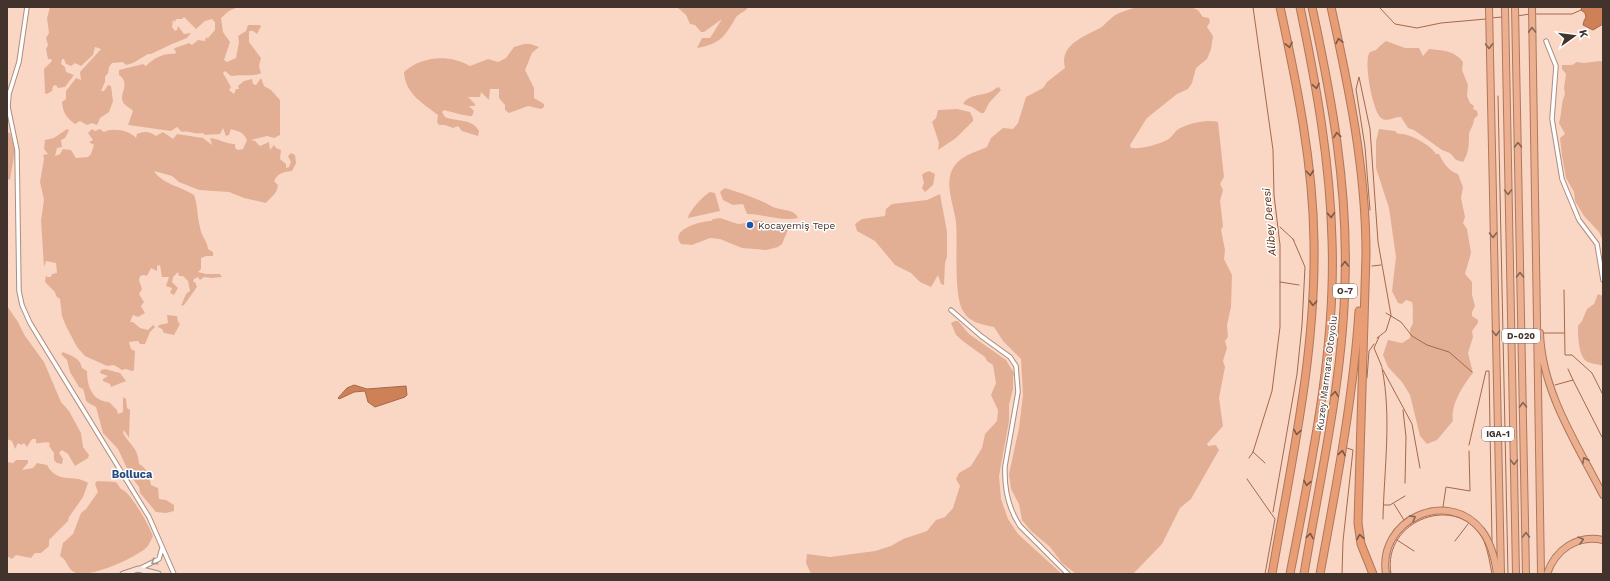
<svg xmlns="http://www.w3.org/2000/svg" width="1610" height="581" viewBox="0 0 1610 581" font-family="'Work Sans',sans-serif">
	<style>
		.green { fill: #e3af94 }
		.water { fill: #ce8056; stroke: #a4694a }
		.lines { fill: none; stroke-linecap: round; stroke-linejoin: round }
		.stream { stroke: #a4694a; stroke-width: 1 }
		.minor-casing { stroke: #ae8d7d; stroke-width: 5.5 }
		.secondary-casing { stroke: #ae8d7d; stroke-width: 7 }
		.trunk-casing { stroke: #ae785c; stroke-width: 8 }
		.motorway-casing { stroke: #ae785c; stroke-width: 9 }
		.minor { stroke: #fff; stroke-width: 3.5 }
		.secondary { stroke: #f8e2d6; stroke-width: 5 }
		.trunk { stroke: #ecb090; stroke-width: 6 }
		.motorway { stroke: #e89d75; stroke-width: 7 }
		.oneway { stroke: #866655 }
		.oneway2 { stroke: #7c5946 }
		.oneway3 { stroke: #a09a96 }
		.poi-dot { fill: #1c56a7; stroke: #fff; stroke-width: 1.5 }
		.labels { text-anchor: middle; stroke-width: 3; stroke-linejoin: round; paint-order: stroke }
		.shield { fill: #fff; stroke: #7b716c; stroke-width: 1 }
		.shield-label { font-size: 9px; font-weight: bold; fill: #42342d }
		.poi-label { font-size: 10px; fill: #42342d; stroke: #fff; text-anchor: start }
		.street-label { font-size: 10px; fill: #42342d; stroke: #fff }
		.water-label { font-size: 11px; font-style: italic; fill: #592706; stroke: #fff }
		.neighbourhood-label { font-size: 11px; font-weight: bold; fill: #264a80; stroke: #fff }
	</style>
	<rect width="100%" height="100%" fill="#fad7c5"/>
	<path class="green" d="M50 7H238L229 11 221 18 223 32 230 42 224 60 227 62 236 58 239 42 238 36 246 31 248 25H260L261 26 257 34 253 31H249V42L261 58 259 66 261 73C255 77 240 74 231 76L225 71 223 73 231 87 229 90 234 94 236 89H239L238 86 244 81 252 79 253 84 256 85 261 78 264 86 271 90 280 100V135L274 138 267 136 251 140 255 141 260 146 269 142 270 150 274 145 276 148 281 150 280 159 286 164V168L289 167 291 162 288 156 291 153 295 155 296 163 292 171C283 172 278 173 274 181L278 185C277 195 271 196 266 203L244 198 229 192 199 190 179 182 172 176 154 171C162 184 182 187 194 195 198 206 197 216 200 227 201 236 207 240 208 249L213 252V256H206L201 258V269L198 272 206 274H220L222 277 212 278 204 277 200 280 198 277 194 279 193 282H195L197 287 184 305 181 306 186 294 190 291 188 281 183 276H179L178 272 173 277 172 282 178 288 174 295 170 293 172 288 166 286 169 277H162L160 265 157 266V271L151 268 147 276 144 275 140 276 139 280 142 289 139 294 144 302 141 306 145 313 138 317 133 315 130 322H133L140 328 148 330 153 325 155 327 150 332 145 344H140L138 341 129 342 131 349 135 351 134 370 132 371 126 369 122 370 114 365 107 366 85 356 77 347 66 326 62 316 60 299 56 296 55 292 45 282 46 275 47 277H51L52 274 57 273 56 263 46 261 44 267 41 220 44 200 40 182 44 159 43 155 48 154 44 149 45 140 54 138 67 129 69 130 65 138 61 140 62 147 57 148 55 156 60 154 63 149 71 150 76 158 88 157 91 154 94 145 89 142 93 140 88 133 92 129 95 131 100 129 104 132C112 127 131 131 136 138L137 134C143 131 150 131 156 136L163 132 173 139 177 134 203 138 212 145 210 138C219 139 226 144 235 144V148L238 150 243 149 247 140C242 130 238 132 231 129L229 135 226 136 223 128 220 134 205 135 203 133C195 135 189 130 182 132L177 127 171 131 128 125 133 111C130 107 123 106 122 99 121 92 130 83 119 75V70L143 64 146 66C154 58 164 53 175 54L176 52 174 49 175 48 189 43 192 45 198 40 205 41 206 37 208 38 215 30V22L212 19 205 21 196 29 184 17 182 19H176L175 22 173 20 172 27 175 31 177 30 178 26 184 34 191 33 187 38 172 44 151 54H148L133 63 126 65 123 62 112 63 109 67 108 73 105 77V82L101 91H104L108 85 111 86 113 101 109 112 100 118 97 125 92 123 87 125 80 121 75 124C66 117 63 113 62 102L66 99V91L76 78 81 80 80 72 101 49 95 47 93 55 81 66 75 63 71 66 66 64 64 59H62L61 64 65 67 66 72 74 75 65 87 58 88 56 85 53 86 52 91 47 94 45 93 44 69 52 61 51 59H48L46 49 48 45 46 38 49 33 47 18Z
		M677 7H747V9C743 13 737 14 735 19 724 38 719 44 697 48L702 38H710L722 19 704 32H701L695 25 690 24 686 15Z
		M1137 7 1193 8 1198 10 1203 17 1209 18 1210 22 1207 27 1213 36 1211 49 1207 59 1196 68 1192 83 1188 89 1177 94 1147 118 1130 145 1131 148C1143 149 1156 145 1167 140 1171 138 1173 134 1176 131 1185 124 1206 119 1218 122L1224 177 1220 184 1223 190 1220 201 1223 226 1221 230 1225 250 1224 259 1232 275 1231 307 1227 325 1228 337 1225 341 1227 348 1223 361 1225 367 1219 398 1223 426 1207 444 1208 446 1216 445 1219 450 1191 499 1180 508 1162 544 1133 574H1076L1062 563 1050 547 1031 531 1022 520 1019 504 1011 489 1009 474 1019 428 1023 395 1021 359 1003 341 994 327C981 324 970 323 963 311 953 294 958 243 956 222 954 207 947 191 950 176 955 157 971 154 987 147L991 138 1003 128 1013 129 1018 123 1026 97 1043 88 1047 82 1065 68C1059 45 1083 37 1100 28 1106 24 1110 18 1117 14 1123 11 1131 9 1137 7Z
		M1386 41 1405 48H1419L1423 56 1429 49C1443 50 1455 51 1463 62L1462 70 1468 85 1467 96 1470 103 1474 106 1473 109 1477 111 1478 115 1474 119C1474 125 1470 129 1469 134 1469 144 1469 153 1463 162L1456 160 1450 153 1442 150 1414 130 1408 128 1401 117C1394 116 1387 123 1381 118 1372 110 1363 59 1370 52L1376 50 1381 45Z
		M524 44H530L539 47 532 53 525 70 534 88V98L544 104V107L541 109 528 106 509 113 505 110V105L499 98V89H490L489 100 481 92 480 97H468L475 104V106H469L474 111 472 116C470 117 447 111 444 110L442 112 445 117C456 122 472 118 479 131L478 136 462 131 458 126 453 128 445 125H439L437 122 438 115C424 104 405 94 404 72 422 56 449 54 470 66L488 59 498 62 506 58 514 47Z
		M1600 61 1603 62V241L1599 232 1584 216 1575 201 1574 192 1566 178 1562 156 1560 138 1565 134 1559 123C1562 113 1561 102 1565 94L1564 88 1566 74 1562 69V65H1572L1577 62 1583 63Z
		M999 87 1001 90 989 103 984 113H981L972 107 963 104C969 94 981 96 990 92 993 91 995 88 999 87Z
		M957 109 970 112 973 118V121L956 138 938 150 939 143 932 122 936 118 938 110Z
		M1379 129 1395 131 1398 134C1407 132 1431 145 1436 154H1439C1443 163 1449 171 1458 174L1463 187 1461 198 1465 217 1463 223 1467 229 1471 253 1465 274 1472 282V295L1475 306 1472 312V316L1478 320V323L1472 331 1473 337 1468 353 1473 373C1463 385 1450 406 1453 421L1437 440 1427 444 1420 436 1410 395 1402 382 1388 367 1383 355 1388 340 1402 343 1410 338V329L1413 323C1412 316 1414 310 1412 302L1406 300 1402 304 1398 303 1392 291 1396 257 1389 208 1376 168V141Z
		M7 132 10 133 15 150 10 180 8 179Z
		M929 171 935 174 933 185 925 192 922 188 924 183 922 175 924 173Z
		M725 188C741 193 757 198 771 206 779 211 794 208 798 218 782 222 764 214 747 214L743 204 733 205 723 200 720 192Z
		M710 192 715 193 720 211 688 218C689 211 704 195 710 192Z
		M940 194 947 232V257L945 263 944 285 941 284 938 275 931 287 920 282 911 273 895 265 875 241 857 231 855 224 862 219 885 216 886 209 892 204 927 200Z
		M720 218 738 224 746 223 751 220 762 221 777 225H790L782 244 778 247 766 250 742 248 720 239 710 238 692 245 681 244C669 230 700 221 711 221L713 219Z
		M1598 294 1603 296V366C1598 364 1592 364 1588 362 1578 358 1578 334 1578 326L1582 321 1587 309 1594 304Z
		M7 306 18 322 25 336 44 362 61 402 69 411 81 433 83 447 89 455 88 458 75 466 68 454 62 450 59 453 63 459 62 464 57 463 54 460V453L49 446 50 443C44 441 41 444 36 443V439H32L27 447 24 443 21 445 18 443 15 449 12 441 7 439Z
		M167 315 177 316 178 322 180 324 174 335 164 333 162 329 158 327 159 325 168 323Z
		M955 321H958L969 334 1006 360 1014 373 1013 377V389L1009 405V421L999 476 1001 499 1008 519 1018 534 1062 574H811L806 563 807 554 830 557 875 551 891 546 903 539 927 531 936 520 945 517 953 508 960 486 956 479 959 473 971 466 982 448 985 434 997 421 998 410 991 395 996 383 993 365 987 361 985 357 964 342 956 335 951 323Z
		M63 352C72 356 80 358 82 368L87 371C87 386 92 401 109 402L117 410 118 414 123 412V397L126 399 127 408 130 410 129 438 124 430 123 433C131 447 138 447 139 464 148 469 149 475 151 485L158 488 159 499 166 500 174 505V511L166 513 156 512 140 493 139 487 130 475 118 449 103 433 96 407C81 399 88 402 83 389L79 387 70 372 67 360 61 354Z
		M105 369 120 373 126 381 111 387 110 384 103 381V379L108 376 100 373 101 370Z
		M16 460H28V463L22 470 33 468 37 463 47 465C58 485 73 473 88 483L83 497 69 517 68 521 49 540V546L41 553H35L31 558 16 555 12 559 7 556V462L13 463Z
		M97 481 116 482 121 489C131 492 149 526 153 536 151 540 149 545 147 547 136 558 90 578 76 573 67 570 68 560 60 556L63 543 73 534 81 513 86 509 98 492 95 484Z"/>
	<path class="water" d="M1582 7H1603V24L1593 30 1583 25 1584 21 1586 17 1585 13 1581 10Z
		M354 385 367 389 406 386 407 395 405 397 375 407 368 402 365 391 354 392 339 399 338 398 347 388Z"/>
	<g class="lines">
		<path class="stream" d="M1379 7 1395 24 1417 28 1441 23 1486 19
			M1535 14H1572L1581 10
			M1517 16 1530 14
			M1491 18 1502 17
			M1498 96 1508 574
			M1370 210 1365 147 1356 89 1359 77 1370 129 1378 242 1391 315 1386 331 1377 338
			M1280 227 1294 240
			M1372 266 1381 265
			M1280 282 1299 285
			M1564 290 1565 355H1572L1592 373 1603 395
			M1386 313 1401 322 1412 336 1427 345 1449 352 1472 372
			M1544 333H1564
			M1379 337 1374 348 1382 367
			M1382 368C1392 417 1384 469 1383 519
			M1383 370 1412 424 1420 468
			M1367 378 1369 351 1374 344
			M1573 380 1603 439
			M1555 385 1573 380 1568 369
			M1403 410 1406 437 1405 483
			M1469 445 1486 371H1489L1492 541
			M1253 452 1265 463
			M1249 458 1253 452 1272 391 1280 327V245L1274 195 1273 150 1253 7
			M1247 479 1275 519 1265 574
			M1394 504 1404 520
			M1384 505H1390L1405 496
			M1443 507 1446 487 1470 491 1469 451
			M1273 512 1297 374 1302 325 1305 267 1293 239
			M1469 516 1477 521 1487 533
			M1397 540 1414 551
			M1455 541 1468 524
			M1342 574 1343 541 1353 450 1347 448
			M1391 574C1381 519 1460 491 1484 541 1488 551 1490 563 1492 574"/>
		<defs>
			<path id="minor" d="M27 7 19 62 9 94 8 107 17 150 19 291 22 305 30 323 149 517 174 574
				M1546 41 1556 66 1552 119 1562 179 1579 220 1597 244 1603 280
				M951 310 981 336 1010 357 1016 366 1018 392 1005 466C1004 488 1008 508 1020 526L1068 574
				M139 569 159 559 162 548"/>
			<path id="secondary" d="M123 574 138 569 158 574"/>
			<path id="trunk" d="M1489 7 1501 574
				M1505 7 1516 574
				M1515 7 1526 574
				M1532 7 1541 574
				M1540 333C1542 392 1577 444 1603 495
				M1386 574C1377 520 1448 487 1482 531 1491 543 1495 559 1497 574
				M1547 574C1555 550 1577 534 1603 540"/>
			<path id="motorway" d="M1331 7C1349 88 1366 170 1366 254L1358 523 1361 544 1373 574
				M1272 574C1291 464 1316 354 1314 242 1313 162 1297 85 1280 7
				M1290 574C1311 464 1336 352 1332 240 1330 160 1316 84 1300 7
				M1304 574C1320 477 1343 380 1345 282 1348 186 1332 100 1312 7
				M1320 574C1336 487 1353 400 1359 311"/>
		</defs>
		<use href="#minor" class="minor-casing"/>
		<use href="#secondary" class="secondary-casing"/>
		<use href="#trunk" class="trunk-casing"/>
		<use href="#motorway" class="motorway-casing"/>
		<use href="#minor" class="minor"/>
		<use href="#secondary" class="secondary"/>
		<use href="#trunk" class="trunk"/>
		<use href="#motorway" class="motorway"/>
	</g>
	<defs><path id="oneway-chevron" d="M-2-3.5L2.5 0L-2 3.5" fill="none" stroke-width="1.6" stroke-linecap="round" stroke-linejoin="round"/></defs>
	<g class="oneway">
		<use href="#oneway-chevron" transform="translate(1532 30) rotate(-91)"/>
		<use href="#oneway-chevron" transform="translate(1489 46) rotate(89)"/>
		<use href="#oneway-chevron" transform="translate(1518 145) rotate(-91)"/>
		<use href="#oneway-chevron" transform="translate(1508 192) rotate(89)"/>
		<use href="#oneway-chevron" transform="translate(1493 235) rotate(89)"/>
		<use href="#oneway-chevron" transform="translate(1520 275) rotate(-91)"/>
		<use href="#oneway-chevron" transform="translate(1496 333) rotate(89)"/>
		<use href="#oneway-chevron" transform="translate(1523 405) rotate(-91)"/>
		<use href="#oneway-chevron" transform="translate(1585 460) rotate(-117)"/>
		<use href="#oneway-chevron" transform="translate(1514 462) rotate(89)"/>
		<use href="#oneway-chevron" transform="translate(1413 518) rotate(-29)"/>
		<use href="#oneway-chevron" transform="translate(1526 535) rotate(-91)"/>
		<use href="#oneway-chevron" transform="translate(1581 540) rotate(-15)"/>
	</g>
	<g class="oneway2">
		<use href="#oneway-chevron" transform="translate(1339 41) rotate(-102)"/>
		<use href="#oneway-chevron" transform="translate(1289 45) rotate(78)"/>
		<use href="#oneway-chevron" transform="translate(1316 86) rotate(79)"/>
		<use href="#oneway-chevron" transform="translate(1337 135) rotate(-98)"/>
		<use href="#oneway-chevron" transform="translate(1310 173) rotate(85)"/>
		<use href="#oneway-chevron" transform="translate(1331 215) rotate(87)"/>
		<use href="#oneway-chevron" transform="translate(1345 264) rotate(-90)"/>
		<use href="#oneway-chevron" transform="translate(1313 303) rotate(93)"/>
		<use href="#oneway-chevron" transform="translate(1335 394) rotate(-82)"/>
		<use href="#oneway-chevron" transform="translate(1297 432) rotate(99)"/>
		<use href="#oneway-chevron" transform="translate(1342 453) rotate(-80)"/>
		<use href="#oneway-chevron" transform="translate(1307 483) rotate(100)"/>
		<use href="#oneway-chevron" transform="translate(1310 536) rotate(-80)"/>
		<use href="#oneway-chevron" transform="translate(1360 537) rotate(-99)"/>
	</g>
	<use class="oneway3" href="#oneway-chevron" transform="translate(154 562) rotate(146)"/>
	<circle class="poi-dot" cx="750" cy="225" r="4"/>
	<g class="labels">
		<g class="shield">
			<rect x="1333" y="284" width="24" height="14" rx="3"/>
			<rect x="1502" y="329" width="38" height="14" rx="3"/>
			<rect x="1482" y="427" width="32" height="14" rx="3"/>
		</g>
		<g class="shield-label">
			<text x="1345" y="294">O-7</text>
			<text x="1521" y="339">D-020</text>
			<text x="1498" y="437">IGA-1</text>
		</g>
		<g class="poi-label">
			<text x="758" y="229">Kocayemiş Tepe</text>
		</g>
		<g class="street-label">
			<text transform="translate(1326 373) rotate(-83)" y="4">Kuzey Marmara Otoyolu</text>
		</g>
		<g class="water-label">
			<text transform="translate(1269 222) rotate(-95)" y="4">Alibey Deresi</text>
		</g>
		<g class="neighbourhood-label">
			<text x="132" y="478">Bolluca</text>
		</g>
	</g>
	<rect width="1610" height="581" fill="none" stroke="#42342d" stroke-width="16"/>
	<g transform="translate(1574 36) rotate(76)" stroke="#ffffff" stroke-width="3" paint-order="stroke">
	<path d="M0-3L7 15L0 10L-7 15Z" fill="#42342d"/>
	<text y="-6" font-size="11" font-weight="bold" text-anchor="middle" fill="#42342d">K</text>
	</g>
</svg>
